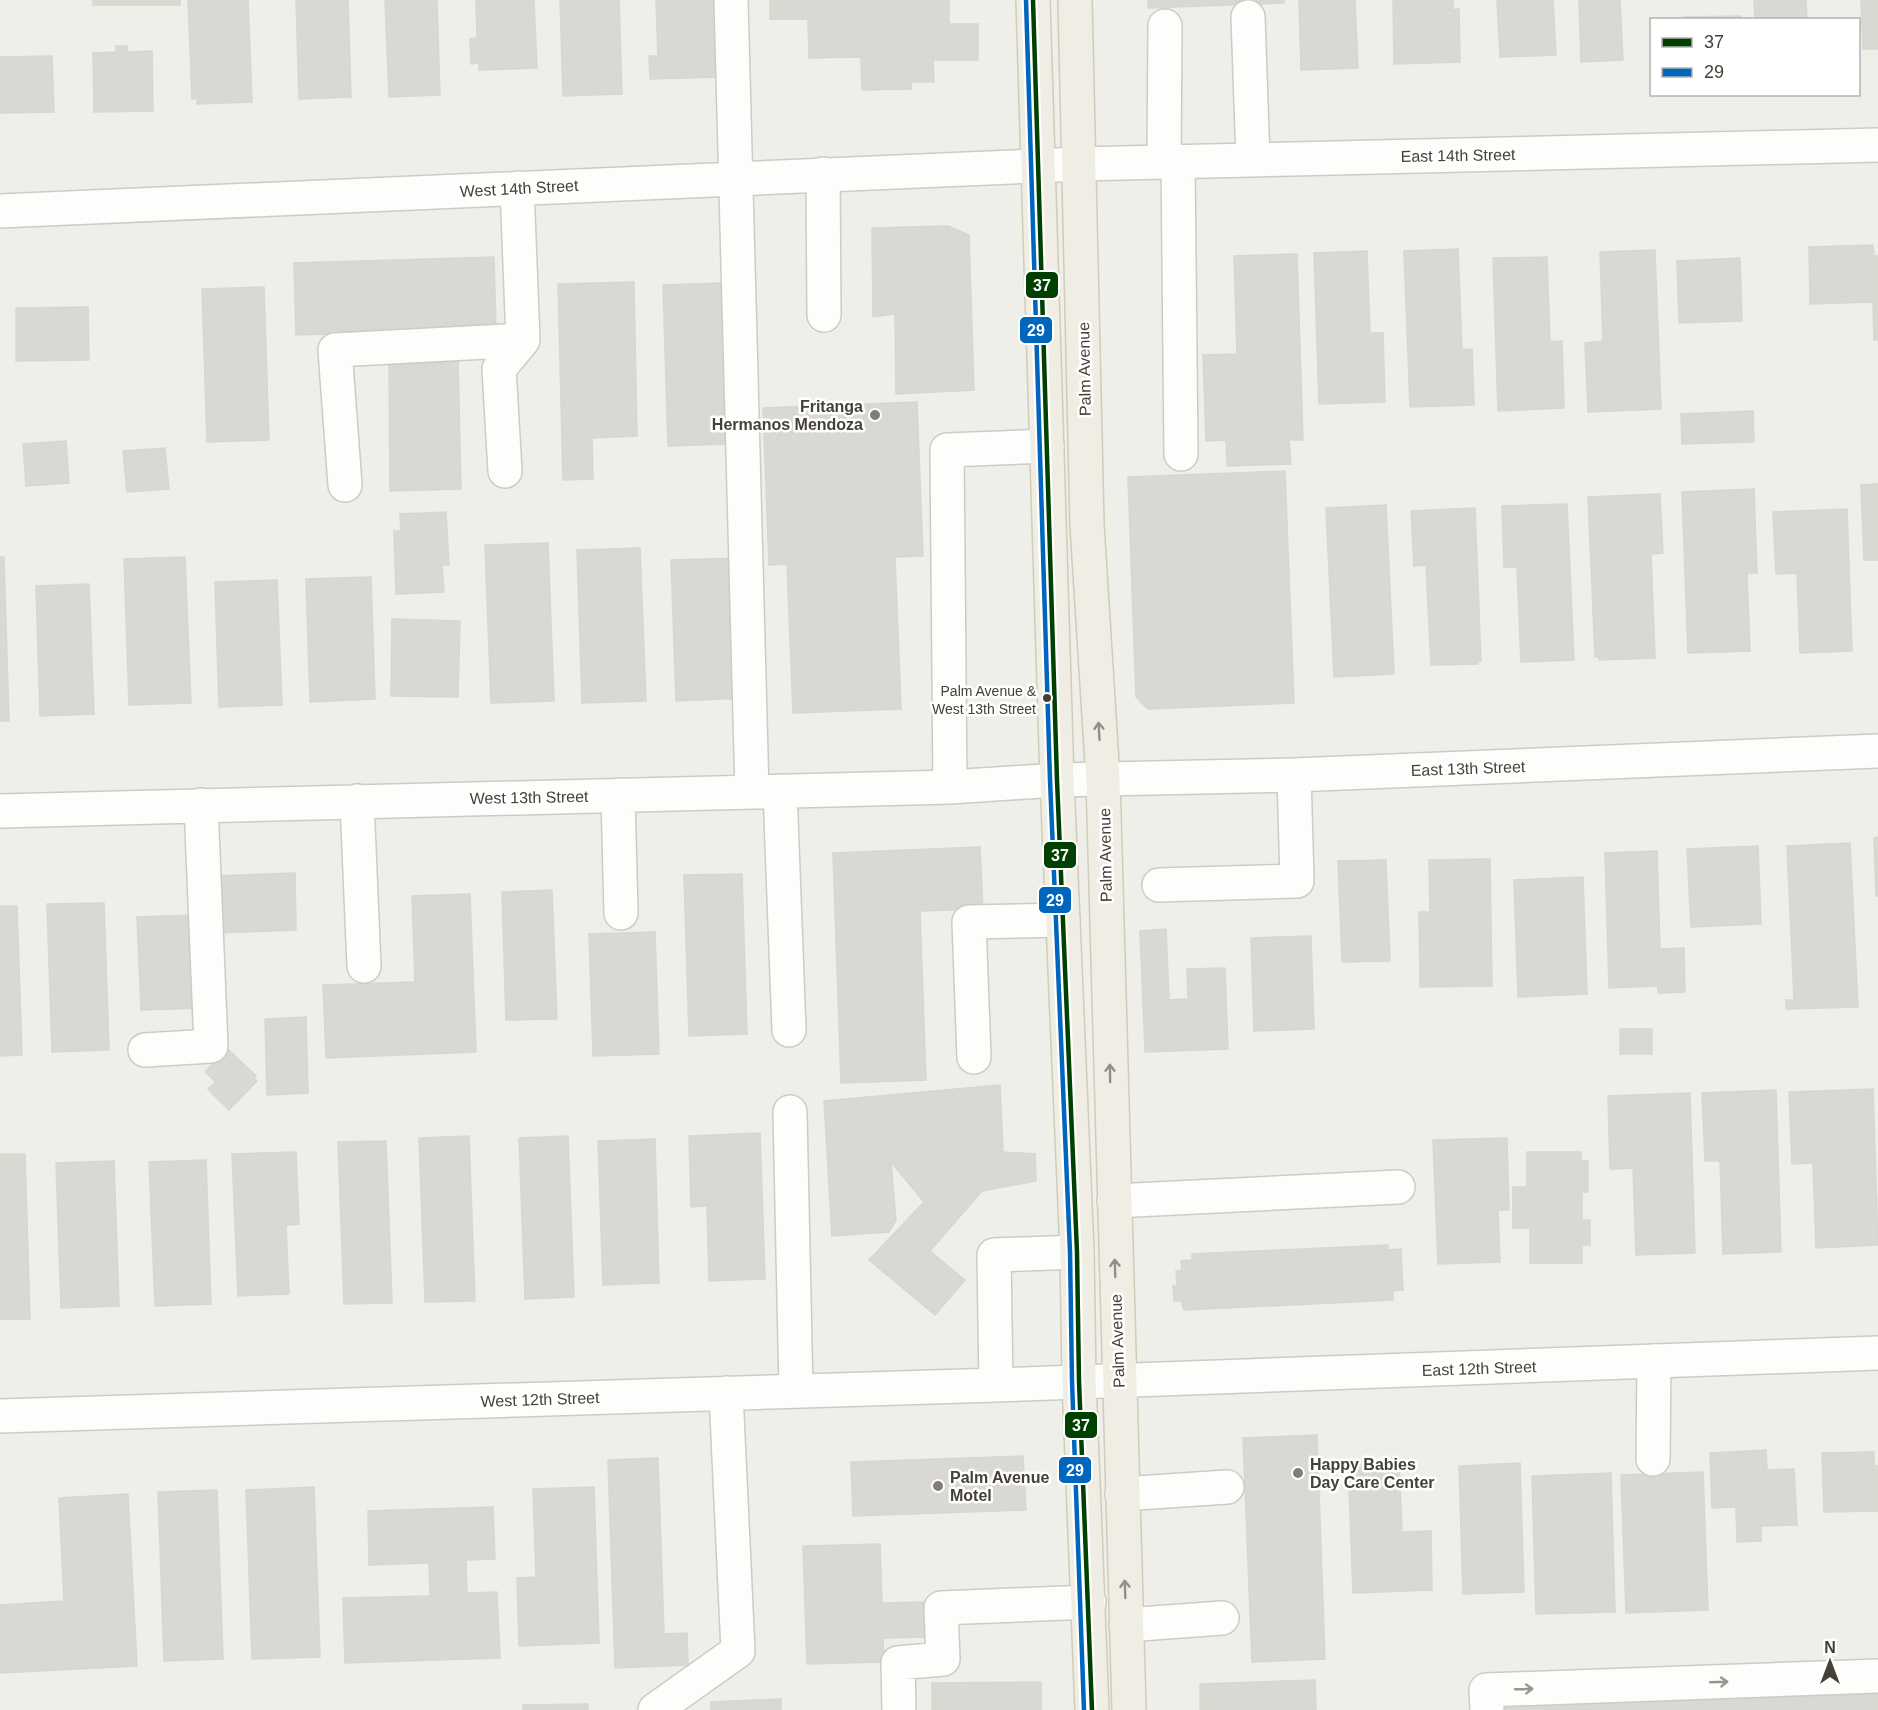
<svg xmlns="http://www.w3.org/2000/svg" width="1878" height="1710" viewBox="0 0 1878 1710" font-family="Arial,sans-serif">
	<style>
		.building { fill: #d9d8d2; stroke: #d7d6d0; stroke-width: 1.5 }
		.lines { fill: none; stroke-linecap: round; stroke-linejoin: round }
		.minor-casing { stroke: #cccbc6; stroke-width: 36 }
		.major-casing { stroke: #d0ccb8; stroke-width: 36 }
		.minor { stroke: #fdfdfc; stroke-width: 33 }
		.major { stroke: #f0eee4; stroke-width: 33 }
		.bus-1-casing { stroke: #fff; stroke-width: 9 }
		.bus-2-casing { stroke: #fff; stroke-width: 9 }
		.bus-1 { stroke: #004000; stroke-width: 4.5 }
		.bus-2 { stroke: #0065bd; stroke-width: 4.5 }
		.oneway { stroke: #928f85 }
		.oneway2 { stroke: #989690 }
		.poi-dot { fill: #807e76; stroke: #fff; stroke-width: 2 }
		.bus-dot { fill: #454137; stroke: #fff; stroke-width: 2 }
		.labels { text-anchor: middle; stroke-width: 5; stroke-linejoin: round; paint-order: stroke }
		.bus-label { font-size: 14px; fill: #454137; stroke: #fff; text-anchor: end }
		.street-label { font-size: 16px; fill: #454137; stroke: #fff }
		.poi-label { font-size: 16px; font-weight: bold; fill: #454137; stroke: #fff; text-anchor: start }
		.line-badge { stroke: #fff; stroke-width: 2 }
		.badge-label { font-size: 16px; text-anchor: middle; font-weight: bold; fill: #fff }
	</style>
	<rect width="100%" height="100%" fill="#efefea"/>
	<path class="building" d="M93 0H180V5H93Z
		M188 0H248L252 102 197 104V98L192 99Z
		M296 0H348L351 97 299 99Z
		M385 0H437L440 95 389 97Z
		M476 0H534L537 68 479 70V63L471 64 470 39 477 38Z
		M560 0H619L622 94 563 96Z
		M656 0H715L719 77 650 79 649 56H658Z
		M770 0H949V24H978V60H933L934 82H911V89L862 90 861 57 809 58 808 19H770Z
		M1148 0H1284V3L1148 8Z
		M1299 0H1355L1358 68 1301 70Z
		M1393 0H1453V10L1459 9 1460 62 1394 64Z
		M1497 0H1553L1556 55 1500 57Z
		M1579 0H1620L1623 60 1581 62Z
		M1754 0H1806L1807 20H1755Z
		M1861 0H1878V49H1863Z
		M1741 16V20H1682V17Z
		M116 46H127V52L152 51 153 111 94 112 93 53 116 52Z
		M52 56 54 112 0 113V57Z
		M948 226 969 235 974 390 896 394 895 314 873 317 872 228Z
		M1873 245 1874 256H1878V340H1874L1873 302 1810 304 1809 247Z
		M1458 249 1462 350 1472 349 1474 405 1410 407 1404 251Z
		M1655 250 1661 409 1588 412 1585 343 1603 341 1600 252Z
		M1367 251 1370 333H1383L1385 402 1319 404 1314 253Z
		M1297 254 1303 440H1289L1291 464 1227 466 1226 440 1206 441 1203 355 1237 354 1234 256Z
		M494 257 496 329 296 335 294 263Z
		M1547 257 1550 342 1562 341 1564 408 1498 411 1493 258Z
		M1740 258 1742 321 1679 323 1677 261Z
		M634 282 637 436 592 438 593 479 563 480 558 284Z
		M721 283 726 444 668 446 663 285Z
		M264 287 269 440 207 442 202 289Z
		M88 307 89 360 16 361V308Z
		M458 359 461 489 390 491 389 364Z
		M917 402 923 556 895 557 901 709 793 713 787 564 769 565 763 408Z
		M1753 411 1754 442 1682 444 1681 414Z
		M66 441 69 483 26 486 23 444Z
		M165 448 169 489 127 492 123 451Z
		M1285 471 1294 703 1148 709 1136 697 1128 477Z
		M1878 484V560H1864L1861 485Z
		M1754 489 1757 573H1747L1750 651 1688 653 1682 492Z
		M1660 494 1663 553 1651 554 1655 658 1599 660V657H1595L1588 497Z
		M1567 504 1574 660 1521 662 1517 567H1504L1502 506Z
		M1386 505 1394 674 1334 677 1326 508Z
		M1475 508 1481 661H1478V664L1431 665 1426 565 1414 566 1411 511Z
		M1847 509 1852 651 1800 653 1797 573 1776 574 1773 512Z
		M446 512 449 565H442L444 592 396 594 394 531H401L400 514Z
		M548 543 554 701 491 703 485 545Z
		M640 548 646 701 582 703 577 550Z
		M0 557H4L9 721H0Z
		M185 557 191 703 129 705 124 559Z
		M739 558 744 698 676 701 671 560Z
		M371 577 375 699 310 702 306 579Z
		M277 580 282 705 219 707 215 582Z
		M89 584 94 714 40 716 36 586Z
		M392 619 460 621 458 697 391 696Z
		M1878 837V896H1876L1874 838Z
		M1850 843 1858 1007 1786 1009V1000H1794L1787 846Z
		M1758 846 1761 924 1691 927 1687 849Z
		M980 847 983 909 920 911 926 1080 841 1083 833 853Z
		M1657 851 1660 949 1684 948 1685 992 1658 993V986L1609 988 1605 853Z
		M1490 859 1492 986 1420 987 1419 912H1430L1429 860Z
		M1386 860 1390 961 1342 962 1338 861Z
		M295 873 296 930 219 933 217 876Z
		M742 874 747 1034 689 1036 684 875Z
		M1583 877 1587 994 1518 997 1514 880Z
		M552 890 557 1019 506 1020 502 892Z
		M470 894 476 1052 326 1058 323 985 415 982 412 896Z
		M104 903 109 1050 52 1052 47 904Z
		M0 906H17L22 1055 0 1056Z
		M199 915 202 1008 141 1010 137 917Z
		M1166 929 1169 1000 1188 999 1187 969 1225 968 1228 1049 1145 1052 1140 931Z
		M655 932 659 1054 593 1056 589 934Z
		M1311 936 1314 1029 1254 1031 1251 938Z
		M306 1017 308 1093 267 1095 265 1019Z
		M1620 1029H1652V1054H1620Z
		M227 1048 256 1076 254 1078 257 1081 229 1110 208 1089 216 1082 205 1072Z
		M1000 1085 1003 1152 1035 1154 1036 1181 982 1191 930 1251 965 1280 935 1315 869 1260 924 1202 891 1162 896 1220 889 1232 832 1236 824 1101Z
		M1873 1089 1878 1245 1816 1248 1813 1163 1792 1164 1789 1092Z
		M1776 1090 1781 1252 1723 1254 1720 1161H1705L1702 1093Z
		M1690 1093 1695 1253 1636 1255 1633 1168 1610 1169 1608 1096Z
		M760 1133 765 1279 709 1281 707 1206 691 1207 689 1136Z
		M469 1136 475 1301 425 1302 419 1138Z
		M568 1136 574 1297 525 1299 519 1138Z
		M1507 1138 1509 1210H1498L1500 1262 1438 1264 1433 1140Z
		M655 1139 659 1283 603 1285 598 1141Z
		M386 1141 392 1303 344 1304 338 1142Z
		M296 1152 299 1224 286 1225 289 1294 238 1296 232 1154Z
		M1527 1152H1581V1161H1588V1192H1582V1220H1590V1245H1582V1263H1530V1228H1513V1187H1527Z
		M0 1154H25L30 1319H0Z
		M206 1160 211 1304 155 1306 149 1162Z
		M114 1161 119 1306 61 1308 56 1163Z
		M1388 1245V1250L1401 1249 1403 1290 1393 1291V1300L1184 1310 1181 1301H1174L1173 1286H1177L1176 1271 1182 1270 1181 1261 1192 1260V1254Z
		M1317 1435 1325 1659 1252 1662 1243 1438Z
		M1766 1450 1767 1470 1794 1469 1797 1525 1761 1526V1541L1737 1542 1736 1507 1712 1508 1710 1453Z
		M1874 1452V1466H1878V1511L1824 1512 1822 1453Z
		M1023 1456 1026 1510 853 1516 851 1462Z
		M658 1458 664 1634 687 1633 688 1665 615 1668 608 1460Z
		M1399 1459 1402 1532 1431 1531 1432 1590 1353 1593 1348 1461Z
		M1520 1463 1524 1592 1463 1594 1459 1466Z
		M1703 1472 1708 1610 1626 1613 1621 1475Z
		M1611 1473 1615 1612 1536 1614 1532 1476Z
		M314 1487 320 1657 252 1659 246 1490Z
		M594 1487 599 1643 519 1646 517 1578 536 1577 533 1489Z
		M217 1490 223 1659 164 1661 158 1492Z
		M128 1494 137 1666 0 1673V1605L64 1601 59 1498Z
		M493 1507 495 1559 466 1560 467 1593 497 1592 500 1658 345 1663 343 1598 430 1596 429 1563 369 1565 368 1511Z
		M880 1544 882 1603 924 1602 925 1637 883 1638 884 1662 807 1664 803 1546Z
		M1315 1680 1316 1710H1200V1684Z
		M1041 1682V1710H932V1683Z
		M1878 1683V1710H1497L1496 1696Z
		M781 1699V1710H711V1702Z
		M588 1704V1710H523V1705Z"/>
	<g class="lines">
		<defs>
			<path id="minor" d="M731 0 752 792
				M1248 17 1253 159
				M1164 161 1165 26
				M1178 161 1181 454
				M823 174 824 315
				M0 211 1080 164 1878 145
				M505 471 499 369 523 340 517 188
				M345 485 335 350 523 340
				M950 787 947 450 1047 446
				M780 791 789 1030
				M618 795 621 913
				M357 801 364 966
				M0 811 950 787 1057 780 1294 775 1878 751
				M1159 885 1297 881 1294 775
				M145 1050 211 1046 201 805
				M974 1057 969 922 1063 920
				M790 1112 796 1391
				M1114 1201 1398 1187
				M996 1385 994 1255 1077 1252
				M0 1416 996 1385 1878 1353
				M1653 1459 1654 1361
				M1122 1494 1227 1487
				M1126 1625 1222 1618
				M655 1710 738 1651 726 1393
				M899 1710 898 1663 943 1659 941 1608 1089 1602
				M1487 1710 1486 1690 1878 1676"/>
			<path id="major" d="M1033 0 1057 780 1077 1252 1079 1381 1092 1710
				M1075 0 1087 525 1103 779 1129 1710"/>
		</defs>
		<use href="#minor" class="minor-casing"/>
		<use href="#major" class="major-casing"/>
		<use href="#minor" class="minor"/>
		<use href="#major" class="major"/>
		<defs>
			<path id="bus-1" d="M1033 0 1057 780 1077 1252 1079 1381 1092 1710"/>
			<path id="bus-2" d="M1026 0 1050 780 1070 1252 1072 1381 1084 1710"/>
		</defs>
		<use href="#bus-1" class="bus-1-casing"/>
		<use href="#bus-2" class="bus-2-casing"/>
		<use href="#bus-1" class="bus-1"/>
		<use href="#bus-2" class="bus-2"/>
	</g>
	<defs><path id="oneway-shaft" d="M-6 0H5M1.5-3L5.5 0L1.5 3" fill="none" stroke-width="1.6" stroke-linecap="round" stroke-linejoin="round" transform="scale(1.5)"/></defs>
	<g class="oneway">
		<use href="#oneway-shaft" transform="translate(1099 731) rotate(-93)"/>
		<use href="#oneway-shaft" transform="translate(1110 1073) rotate(-91)"/>
		<use href="#oneway-shaft" transform="translate(1115 1268) rotate(-92)"/>
		<use href="#oneway-shaft" transform="translate(1125 1589) rotate(-92)"/>
	</g>
	<g class="oneway2">
		<use href="#oneway-shaft" transform="translate(1719 1682) rotate(-2)"/>
		<use href="#oneway-shaft" transform="translate(1524 1689) rotate(-2)"/>
	</g>
	<g class="poi-dot">
		<circle cx="875" cy="415" r="6"/>
		<circle cx="1298" cy="1473" r="6"/>
		<circle cx="938" cy="1486" r="6"/>
	</g>
	<circle class="bus-dot" cx="1047" cy="698" r="5"/>
	<g class="labels">
		<g class="bus-label">
			<text x="1036" y="696">Palm Avenue &amp;<tspan x="1036" dy="18">West 13th Street</tspan></text>
		</g>
		<g class="street-label">
			<text transform="translate(1458 155) rotate(-1)" y="6">East 14th Street</text>
			<text transform="translate(519 188) rotate(-3)" y="6">West 14th Street</text>
			<text transform="translate(1084 369) rotate(-91)" y="6">Palm Avenue</text>
			<text transform="translate(1468 768) rotate(-2)" y="6">East 13th Street</text>
			<text transform="translate(529 797) rotate(-1)" y="6">West 13th Street</text>
			<text transform="translate(1105 855) rotate(-91)" y="6">Palm Avenue</text>
			<text transform="translate(1117 1341) rotate(-92)" y="6">Palm Avenue</text>
			<text transform="translate(1479 1368) rotate(-2)" y="6">East 12th Street</text>
			<text transform="translate(540 1399) rotate(-2)" y="6">West 12th Street</text>
		</g>
		<g class="poi-label">
			<text x="863" y="412" text-anchor="end">Fritanga<tspan x="863" dy="18">Hermanos Mendoza</tspan></text>
			<text x="1310" y="1470">Happy Babies<tspan x="1310" dy="18">Day Care Center</tspan></text>
			<text x="950" y="1483">Palm Avenue<tspan x="950" dy="18">Motel</tspan></text>
		</g>
	</g>
	<g class="line-badge">
		<rect x="1025" y="271" width="34" height="28" rx="6" fill="#004000"/>
		<rect x="1019" y="316" width="34" height="28" rx="6" fill="#0065bd"/>
		<rect x="1043" y="841" width="34" height="28" rx="6" fill="#004000"/>
		<rect x="1038" y="886" width="34" height="28" rx="6" fill="#0065bd"/>
		<rect x="1064" y="1411" width="34" height="28" rx="6" fill="#004000"/>
		<rect x="1058" y="1456" width="34" height="28" rx="6" fill="#0065bd"/>
	</g>
	<g class="badge-label">
		<text x="1042" y="291">37</text>
		<text x="1036" y="336">29</text>
		<text x="1060" y="861">37</text>
		<text x="1055" y="906">29</text>
		<text x="1081" y="1431">37</text>
		<text x="1075" y="1476">29</text>
	</g>
	<rect x="1650" y="18" width="210" height="78" fill="#ffffff" stroke="#b5b3af" stroke-width="1.5"/>
	<rect x="1662" y="38" width="30" height="9" fill="#004000" stroke="#b5b3af" stroke-width="1.5"/>
	<text x="1704" y="48" font-size="18" fill="#454137">37</text>
	<rect x="1662" y="68" width="30" height="9" fill="#0065bd" stroke="#b5b3af" stroke-width="1.5"/>
	<text x="1704" y="78" font-size="18" fill="#454137">29</text>
	<g transform="translate(1830 1662)" stroke="#ffffff" stroke-width="4.5" paint-order="stroke">
	<path d="M0-4.5L10 22L0 15L-10 22Z" fill="#454137"/>
	<text y="-9" font-size="16" font-weight="bold" text-anchor="middle" fill="#454137">N</text>
	</g>
</svg>
